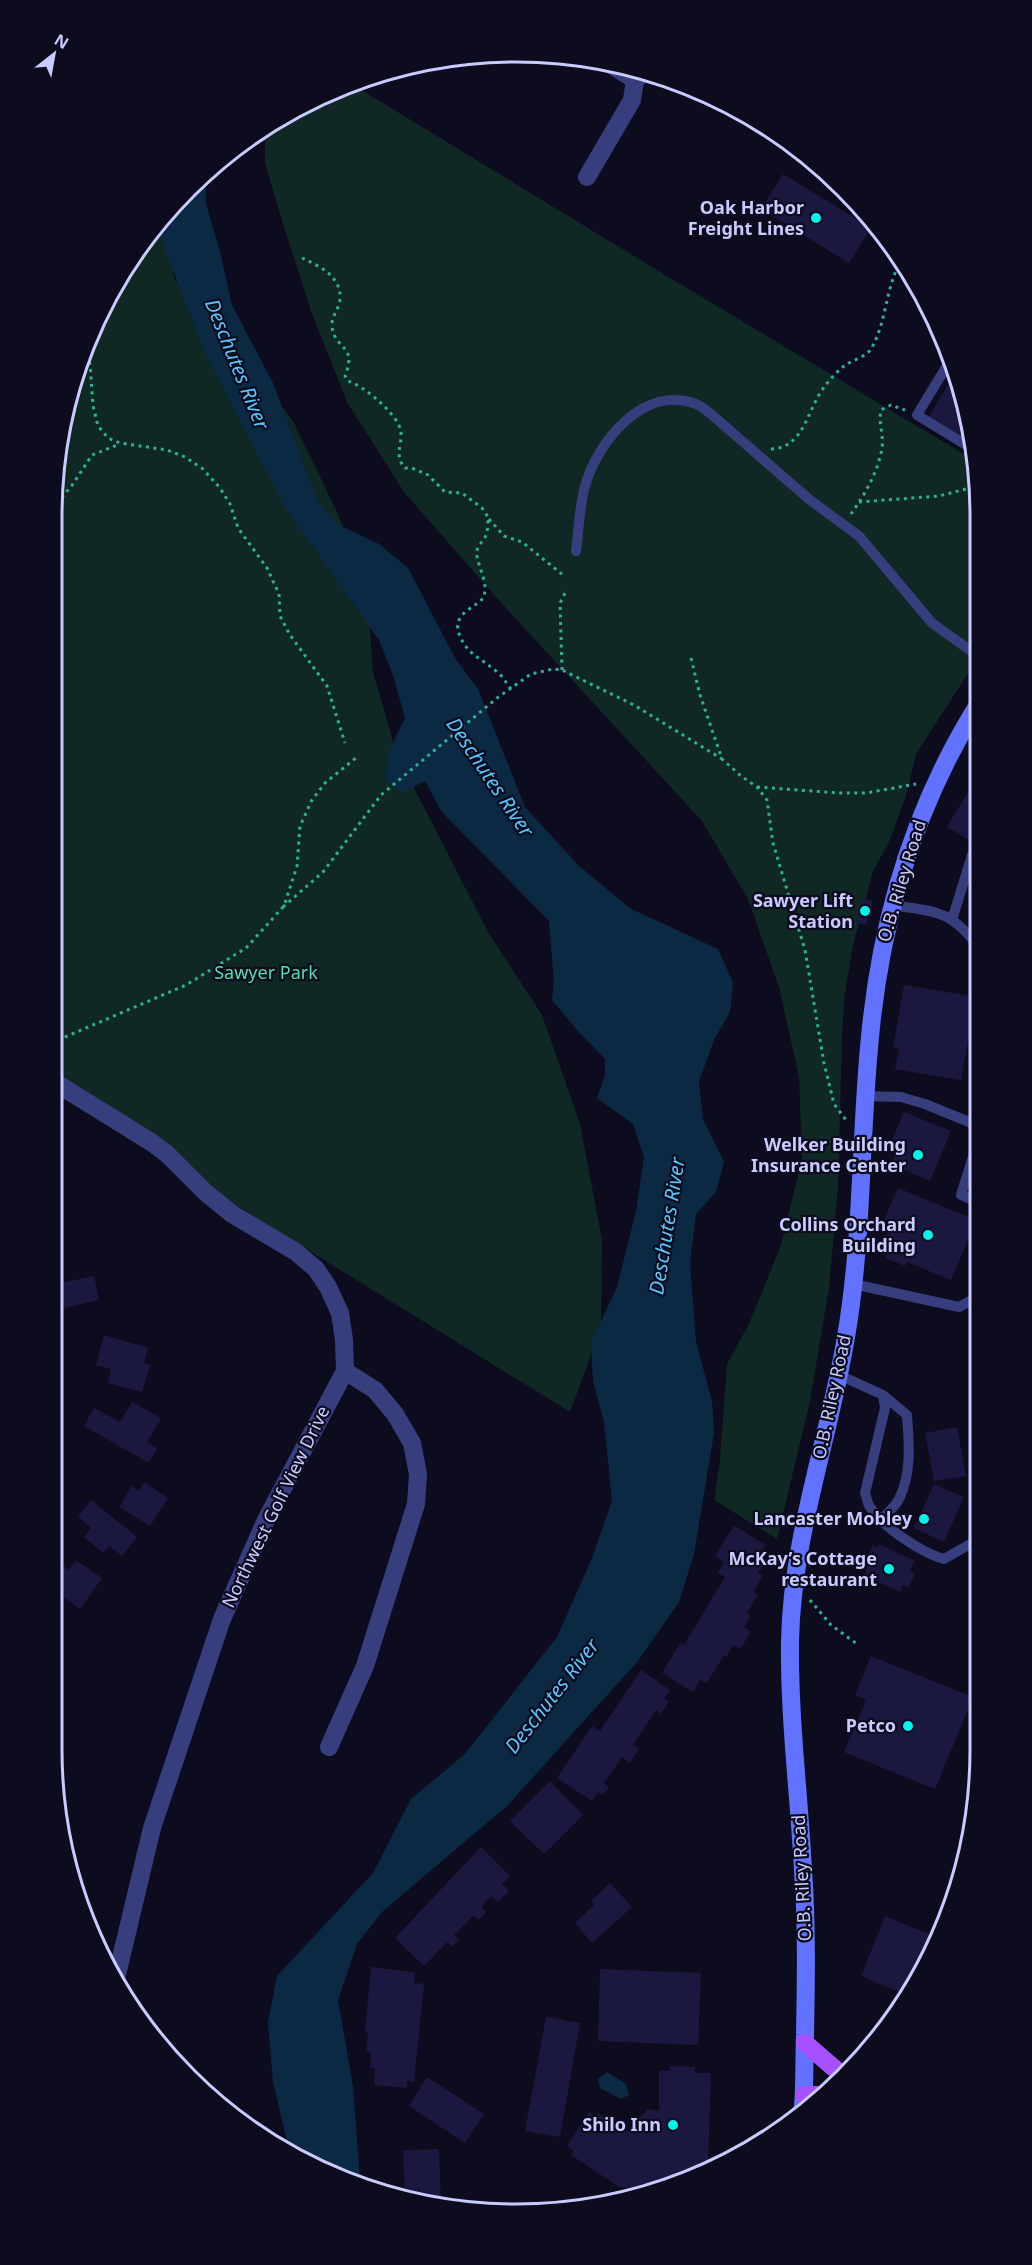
<svg xmlns="http://www.w3.org/2000/svg" width="1032" height="2265" viewBox="0 0 1032 2265" font-family="'Noto Sans',sans-serif">
	<style>
		.green { fill: #0f2824 }
		.water { fill: #0c2943 }
		.building { fill: #1b183f }
		.lines { fill: none; stroke-linecap: round; stroke-linejoin: round }
		.path { stroke: #2db096; stroke-width: 3; stroke-dasharray: 3 4.5; stroke-linecap: butt }
		.lane { stroke: #373e7e; stroke-width: 10 }
		.street { stroke: #373e7e; stroke-width: 18 }
		.secondary { stroke: #6072ff; stroke-width: 18 }
		.primary { stroke: #a650ff; stroke-width: 18 }
		.poi-dot { fill: #00f4ec; stroke: #0d0c1f; stroke-width: 2 }
		.labels { text-anchor: middle; stroke-width: 4.5; stroke-linejoin: round; paint-order: stroke }
		.poi-label { font-size: 18px; font-weight: bold; fill: #c9cbff; stroke: #0d0c1f; text-anchor: end }
		.street-label { font-size: 18px; fill: #c9cbff; stroke: #0d0c1f }
		.park-label { font-size: 18px; fill: #56dfaa; stroke: #0d0c1f }
		.water-label { font-size: 20px; font-style: italic; fill: #57c8ff; stroke: #0d0c1f }
		.rim { fill: none; stroke: #c9cbff; stroke-width: 3 }
	</style>
	<rect width="100%" height="100%" fill="#0d0c1f"/>
	<path class="green" d="M350 83 665 275 977 462 978 658 916 754 906 796 889 842 873 871 853 945 845 993 842 1034 838 1187 829 1288 810 1401 777 1539 714 1500 720 1460 727 1364 749 1324 781 1245 802 1159 799 1077 779 987 748 899 702 821 495 596 404 492 347 402 311 311 280 214 265 163V125L338 87Z
		M165 214 174 277 198 318 245 359 293 421 336 510 367 584 373 672 397 755 488 932 542 1015 580 1124 602 1240 601 1322 586 1369 570 1412 51 1091V516L60 426 86 338 129 258Z"/>
	<path class="water" d="M205 173 206 203 221 256 232 305 273 383 318 502 337 524 379 544 408 568 455 658 478 689 525 807 579 866 631 909 718 949 733 983 730 1012 714 1040 699 1081 703 1119 724 1162 716 1192 696 1214 690 1263 696 1342 712 1401 714 1433 694 1554 679 1602 638 1661 508 1805 382 1912 357 1944 338 2000 353 2086 360 2180 290 2154 273 2082 268 2022 277 1976 373 1873 411 1799 465 1754 557 1637 592 1558 612 1501 604 1422 593 1381 591 1343 617 1287 636 1211 644 1157 633 1124 597 1098 605 1075V1059L577 1030 552 1000 554 982 549 921 441 811 425 781 401 793 385 779 389 751 405 718 393 675 379 640 286 509 206 356 164 247 158 222 187 187Z
		M607 2072 626 2084 629 2095 621 2099 600 2088 598 2079Z"/>
	<path class="building" d="M783 174 871 228 849 263 761 209Z
		M955 373 974 445 928 418Z
		M968 792 978 798V845L947 827Z
		M863 898 873 901 866 925 856 922Z
		M904 985 976 997 961 1080 895 1069 899 1049 893 1048Z
		M904 1112 951 1131 930 1181 891 1164 899 1145 891 1142Z
		M898 1188 976 1220 951 1280 907 1262 905 1266 885 1258 890 1245 883 1242 890 1227 882 1224Z
		M94 1276 99 1300 51 1311V1285Z
		M104 1335 148 1348 144 1363 150 1365 142 1392 108 1383 111 1369 96 1365Z
		M132 1402 161 1418 147 1442 157 1448 149 1463 84 1426 94 1408 120 1422Z
		M957 1427 966 1476 934 1481 925 1433Z
		M144 1482 168 1498 150 1526 119 1507 132 1486 139 1491Z
		M934 1484 964 1497 944 1542 914 1528Z
		M91 1500 137 1537 122 1556 109 1546 103 1553 84 1537 91 1528 78 1517Z
		M734 1525 765 1545 759 1556 766 1561 758 1573 763 1576 753 1592 758 1595 747 1613 751 1615 744 1627 751 1632 740 1649 733 1645 726 1657 724 1655 707 1683 700 1680 693 1692 662 1673 680 1643 684 1645 725 1577 718 1573 724 1562 715 1556Z
		M879 1544 915 1561 910 1571 915 1574 908 1588 903 1585 900 1592 864 1575 868 1567 863 1565 873 1545 877 1548Z
		M51 1557 69 1570 76 1560 102 1578 80 1609 51 1588Z
		M871 1656 973 1697 935 1789 844 1752 866 1700 855 1695Z
		M641 1670 670 1690 664 1698 669 1701 661 1714 656 1710 633 1745 639 1749 630 1763 622 1757 604 1783 609 1787 603 1795 598 1792 592 1801 557 1778 592 1726 600 1731Z
		M550 1781 583 1815 544 1854 510 1821Z
		M481 1847 510 1876 502 1884 509 1891 498 1902 491 1896 481 1907 486 1912 479 1920 474 1915 454 1935 459 1939 452 1946 447 1942 424 1966 395 1938Z
		M610 1883 632 1907 592 1943 575 1923 594 1905 591 1901Z
		M885 1916 929 1934 904 1994 861 1976Z
		M371 1967 415 1972 414 1983 424 1984 414 2082 407 2081V2088L374 2085 375 2068 370 2067 371 2053 366 2052 368 2032H365Z
		M600 1969 701 1973 698 2045 598 2041Z
		M546 2017 580 2023 560 2137 525 2131Z
		M670 2066 695 2067V2073H711L708 2166 704 2170 626 2188 618 2186 571 2155 574 2151 567 2146 589 2112 595 2116 597 2113 627 2132 636 2131 638 2119 648 2109 659 2111V2071H670Z
		M427 2077 484 2114 465 2143 409 2106Z
		M439 2149 441 2206 426 2205 405 2197 403 2150Z"/>
	<g class="lines">
		<path class="path" d="M302 258C319 266 342 276 340 300 339 309 331 317 332 326 334 350 358 344 345 376L348 381C363 385 399 415 401 432 402 446 394 456 405 468H412L428 475 445 492 462 493 482 508 488 517C488 523 488 530 486 535 483 543 475 546 477 556 479 569 488 582 484 596 480 607 449 612 460 636 467 654 482 659 496 671 502 675 506 683 511 689
			M83 348 90 364 93 406 98 426 108 438 120 443 167 450 185 457 203 469 220 488 230 504 238 528 267 568 279 594 280 616 290 635 327 686 345 743
			M771 449C805 448 807 408 825 386 830 379 838 371 844 366 852 360 866 357 871 349 887 322 885 288 901 261
			M859 502 939 496 977 486
			M52 509 73 484 92 455 120 444
			M851 514C865 494 878 472 882 448 884 436 878 423 881 410L891 405 905 410
			M489 519 504 536 522 542 563 575
			M691 658 700 695 722 759 741 776 757 787 767 800 773 843 805 950 824 1063 834 1104 846 1120
			M562 670 560 603 567 589
			M757 787 839 793H866L916 784
			M283 907 323 872 381 795 497 698 531 674 553 669 562 670 634 705 722 759
			M51 1043 186 985 246 948 284 906 297 866 300 826 312 800 325 783 357 757
			M810 1600 831 1625 857 1644"/>
		<path class="lane" d="M951 359 917 415 976 451
			M576 551C579 530 579 507 585 486 597 442 644 384 696 404 701 406 707 411 711 414L810 500 859 536 932 623 978 656
			M891 905C936 912 949 909 978 946
			M952 920 972 855
			M865 1096 901 1097 925 1104 979 1126
			M979 1137 961 1195 979 1203
			M853 1284 959 1307 972 1300 980 1285
			M839 1375 883 1395 907 1415C909 1443 912 1473 899 1499 895 1507 886 1514 881 1520
			M883 1395 885 1408 865 1493C867 1498 867 1503 870 1507 881 1526 922 1553 944 1559L972 1543 980 1522"/>
		<path class="street" d="M602 59 635 80
			M587 177 632 100 635 80 645 72
			M51 1080 151 1142 167 1154 205 1192 232 1214 296 1252 316 1269 328 1287 340 1313 344 1340 345 1371 266 1520 222 1619 152 1828 115 1983
			M329 1747 365 1666 416 1504 418 1474 412 1443 395 1414 375 1390 345 1371"/>
		<path class="secondary" d="M803 2107C805 2083 804 2059 805 2035 806 1980 807 1925 803 1870 799 1793 789 1718 790 1641 792 1537 829 1439 846 1337 863 1238 860 1136 870 1037 881 918 915 806 978 705"/>
		<path class="primary" d="M805 2043 842 2075
			M804 2095H818"/>
	</g>
	<g class="poi-dot">
		<circle cx="816" cy="218" r="6"/>
		<circle cx="865" cy="911" r="6"/>
		<circle cx="918" cy="1155" r="6"/>
		<circle cx="928" cy="1235" r="6"/>
		<circle cx="924" cy="1519" r="6"/>
		<circle cx="889" cy="1569" r="6"/>
		<circle cx="908" cy="1726" r="6"/>
		<circle cx="673" cy="2125" r="6"/>
	</g>
	<g class="labels">
		<g class="poi-label">
			<text x="804" y="214">Oak Harbor<tspan x="804" dy="21">Freight Lines</tspan></text>
			<text x="853" y="907">Sawyer Lift<tspan x="853" dy="21">Station</tspan></text>
			<text x="906" y="1151">Welker Building<tspan x="906" dy="21">Insurance Center</tspan></text>
			<text x="916" y="1231">Collins Orchard<tspan x="916" dy="21">Building</tspan></text>
			<text x="912" y="1525">Lancaster Mobley</text>
			<text x="877" y="1565">McKay’s Cottage<tspan x="877" dy="21">restaurant</tspan></text>
			<text x="896" y="1732">Petco</text>
			<text x="661" y="2131">Shilo Inn</text>
		</g>
		<g class="street-label">
			<text transform="translate(902 881) rotate(-73)" y="6">O.B. Riley Road</text>
			<text transform="translate(832 1397) rotate(-78)" y="6">O.B. Riley Road</text>
			<text transform="translate(276 1507) rotate(-64)" y="6">Northwest Golf View Drive</text>
			<text transform="translate(802 1878) rotate(-93)" y="6">O.B. Riley Road</text>
		</g>
		<g class="park-label">
			<text x="266" y="979">Sawyer Park</text>
		</g>
		<g class="water-label">
			<text transform="translate(237 364) rotate(68)" y="7">Deschutes River</text>
			<text transform="translate(490 777) rotate(56)" y="7">Deschutes River</text>
			<text transform="translate(667 1226) rotate(-81)" y="7">Deschutes River</text>
			<text transform="translate(552 1696) rotate(-52)" y="7">Deschutes River</text>
		</g>
	</g>
	<path d="M0 0H1032V2265H0ZM516 62H516A454 454 0 0 1 970 516V1750A454 454 0 0 1 516 2204H516A454 454 0 0 1 62 1750V516A454 454 0 0 1 516 62Z" fill="#0d0c1f" fill-rule="evenodd"/>
	<path class="rim" d="M516 62H516A454 454 0 0 1 970 516V1750A454 454 0 0 1 516 2204H516A454 454 0 0 1 62 1750V516A454 454 0 0 1 516 62Z"/>
	<g transform="translate(54 54) rotate(31)" stroke="#0d0c1f" stroke-width="4.5" paint-order="stroke">
	<path d="M0-4.5L10 22L0 15L-10 22Z" fill="#c9cbff"/>
	<text y="-9" font-size="16" font-weight="bold" text-anchor="middle" fill="#c9cbff">N</text>
	</g>
</svg>
